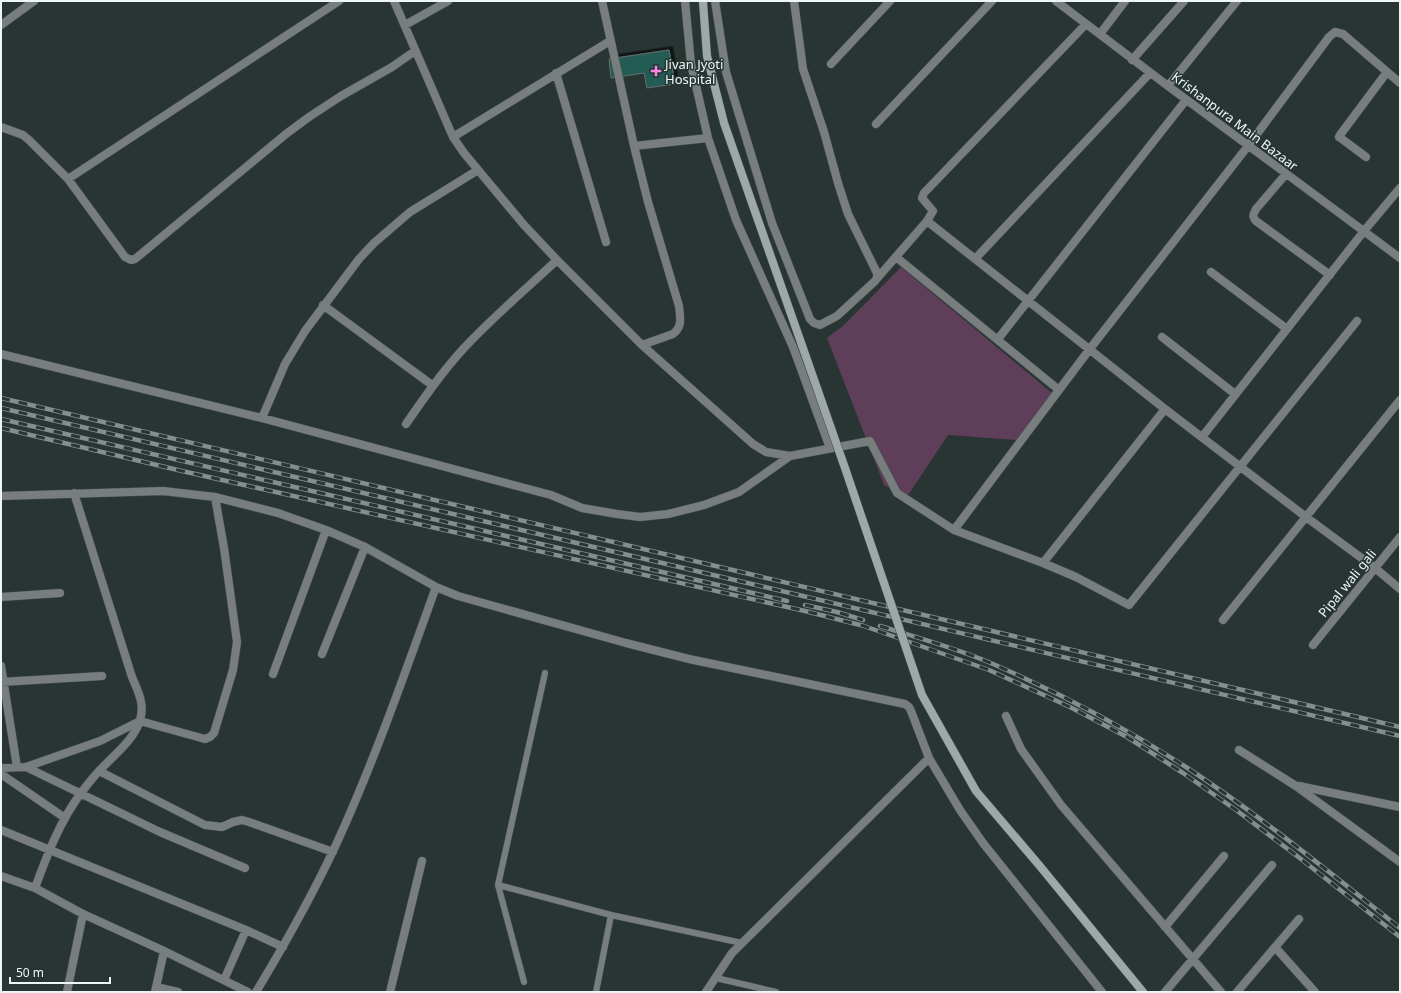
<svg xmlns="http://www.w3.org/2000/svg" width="1401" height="993" viewBox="0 0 1401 993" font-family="'Noto Sans',sans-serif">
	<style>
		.green { fill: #5f3e59 }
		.building { fill: #235b54; stroke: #61706e; filter: url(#shadow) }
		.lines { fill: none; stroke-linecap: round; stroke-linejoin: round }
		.lane-casing { stroke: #44504e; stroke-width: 7 }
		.street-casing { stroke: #44504e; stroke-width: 9 }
		.secondary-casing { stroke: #44504e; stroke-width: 9 }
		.lane { stroke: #777e7d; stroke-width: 6 }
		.street { stroke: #777e7d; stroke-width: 8 }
		.secondary { stroke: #9da8a7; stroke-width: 8 }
		.rail-casing { stroke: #838f8d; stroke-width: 4.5 }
		.rail { stroke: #283533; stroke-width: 3; stroke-dasharray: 9; stroke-linecap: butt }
		.secondary-bridge-casing { stroke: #44504e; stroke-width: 9; stroke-linecap: butt }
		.secondary-bridge { stroke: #9da8a7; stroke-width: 8 }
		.poi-dot { fill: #fa87e7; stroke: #283533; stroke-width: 1.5 }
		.labels { text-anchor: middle; stroke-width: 3; stroke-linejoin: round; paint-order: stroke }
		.poi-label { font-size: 13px; fill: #edf6f4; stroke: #283533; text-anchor: start }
		.street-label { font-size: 13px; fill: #edf6f4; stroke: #283533 }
	</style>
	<defs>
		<filter id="shadow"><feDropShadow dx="3.5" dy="-3.5" stdDeviation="0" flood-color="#0009"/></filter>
	</defs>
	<rect width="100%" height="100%" fill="#283533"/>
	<path class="green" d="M901 267 1052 393 1016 440 948 435 907 497 884 485 827 338 844 325Z"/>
	<path class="building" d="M669 50 675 84 647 88 644 73 611 78 609 59Z"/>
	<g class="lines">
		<defs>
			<path id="lane" d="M498 885 611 915 742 943
				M716 978 776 992
				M524 982 498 885 545 673
				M596 992 611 915"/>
			<path id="street" d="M394 1 453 137 464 153 524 225 557 260 642 345 753 444 766 452 790 456 870 441 897 493 954 530 1043 563 1076 577 1129 605 1357 321
				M602 1 634 146 648 202 679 306C680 317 683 326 673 334L642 345
				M685 1 691 64 708 138 736 220 793 347 830 448
				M715 1 726 72 772 223 810 319 814 323 820 325 837 316 874 282 927 221 933 211 922 198 924 193 1086 24
				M794 1 803 69 824 132 838 183 848 214 877 273V278L875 281
				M1056 1 1168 86 1400 258
				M1 25 34 1
				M405 25 448 1
				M1100 34 1125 1
				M1132 60 1184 1
				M831 64 890 1
				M556 73 606 242
				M1168 86 1237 1
				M876 124 992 1
				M1 127 23 135 29 140 68 179 125 257 131 260 135 259 286 134 309 117 341 96 392 67 415 51
				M453 137 610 41
				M634 146 708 138
				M1366 157 1342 139 1339 137 1340 135 1387 72
				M1286 174 1256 209C1253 215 1252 216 1256 221L1330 275
				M68 179 339 1
				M927 221 1165 409 1306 517 1375 568 1400 589
				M896 257 1059 390
				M975 259 1150 73
				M1211 272 1287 329
				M323 305 432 385
				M1162 337 1235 394
				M998 339 1186 100
				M1 354 262 418 551 495 582 508 617 514 640 517 668 514 704 505 739 492 790 456
				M262 418 285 364 305 331 359 259 374 243 410 212 478 170
				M406 424C424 398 442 372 464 348 493 317 526 289 557 260
				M1202 437 1364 231 1400 188
				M1 496 163 491 215 497 278 513 326 530 365 547 436 587 458 596 626 643 689 659 905 704 909 707 911 711 929 758 960 810 983 843 1102 992
				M954 530 1089 350 1248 146 1329 37 1335 32 1343 34 1400 83
				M1043 563 1165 409
				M1 597 60 593
				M1223 620 1400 400
				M1313 645 1400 537
				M322 654 365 547
				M1 666 17 767
				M273 674 326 530
				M1 682 102 676
				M1006 716 1021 749 1061 805 1221 992
				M1239 750 1296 786 1400 862
				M26 767 160 832 245 868
				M1 768 26 767 100 741 140 721 205 739 210 737 214 733 233 670 237 642 224 548 215 497
				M99 771 205 825 222 827 233 822 242 820 249 822 333 852
				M1 774 65 818
				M1299 786 1400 807
				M1 830 246 930 283 947
				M1 876 35 888 83 914 164 951 248 992
				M35 888C47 855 60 821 81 793 87 785 94 776 101 769 115 754 134 740 140 720 145 704 138 691 132 677L74 493
				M1165 927 1224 856
				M1275 947 1315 992
				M224 980 246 930
				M156 987 178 992
				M67 992 83 914
				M155 992 164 951
				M256 992C288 939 319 884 344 827 379 748 407 667 436 587
				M390 992 422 861
				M706 992 732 953 929 758
				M1165 992 1272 865
				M1237 992 1299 919"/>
			<path id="secondary" d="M1039 865 1143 992"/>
		</defs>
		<use href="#lane" class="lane-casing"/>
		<use href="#street" class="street-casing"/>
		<use href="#secondary" class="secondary-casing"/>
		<use href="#lane" class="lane"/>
		<use href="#street" class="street"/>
		<use href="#secondary" class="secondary"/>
		<defs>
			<path id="rail" d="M1 398 1400 727
				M1 408 1400 736
				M1 419 787 601
				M1 428 182 471 805 611 864 626 989 670 1070 707 1127 737 1183 773 1236 810 1297 856 1400 937
				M805 605 837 612 863 620
				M880 626C918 638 956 648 993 664 1060 693 1124 727 1186 767 1261 816 1330 873 1400 928"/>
		</defs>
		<use href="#rail" class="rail-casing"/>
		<use href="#rail" class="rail"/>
		<defs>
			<path id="secondary-bridge" d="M703 2 707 56 724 123 845 468 922 695 976 791 1039 865"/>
		</defs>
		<use href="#secondary-bridge" class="secondary-bridge-casing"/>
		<use href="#secondary-bridge" class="secondary-bridge"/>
	</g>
	<path class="poi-dot" d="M654 65h4v4h4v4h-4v4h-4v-4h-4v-4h4z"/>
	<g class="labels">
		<g class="poi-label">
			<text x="665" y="69">Jivan Jyoti<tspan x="665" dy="15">Hospital</tspan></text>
		</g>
		<g class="street-label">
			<text transform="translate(1235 121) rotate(37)" y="5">Krishanpura Main Bazaar</text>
			<text transform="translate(1347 583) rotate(-51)" y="5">Pipal wali gali</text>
		</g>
	</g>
	<rect width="1401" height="993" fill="none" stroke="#edf6f4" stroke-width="4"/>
	<path d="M10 977v6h100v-6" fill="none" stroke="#edf6f4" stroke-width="2"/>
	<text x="16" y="977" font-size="12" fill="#edf6f4" stroke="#283533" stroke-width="3" paint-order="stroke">50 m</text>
</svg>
